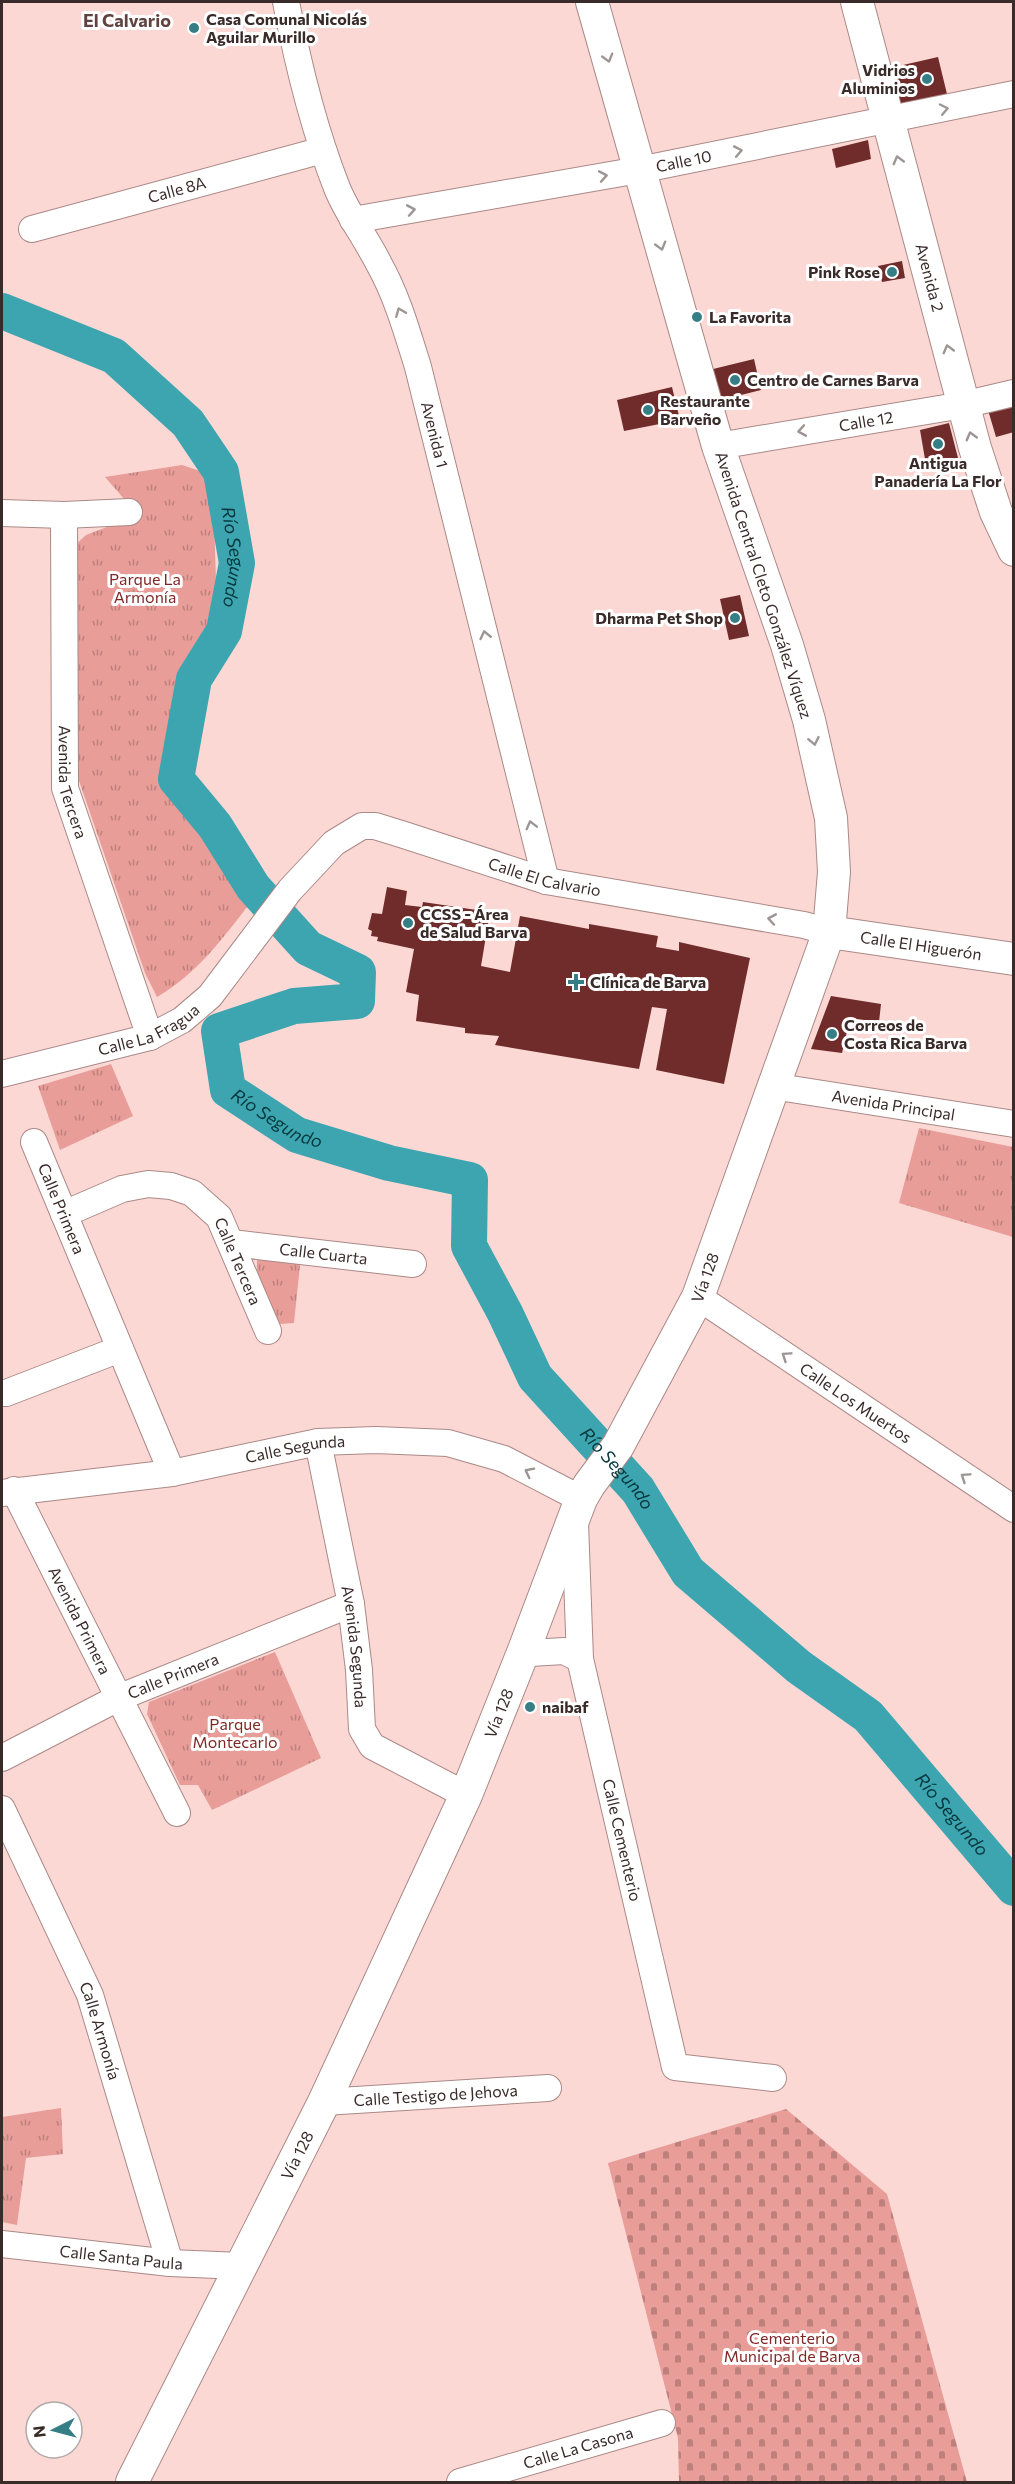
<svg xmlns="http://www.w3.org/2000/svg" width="1015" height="2484" viewBox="0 0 1015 2484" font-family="Commissioner,sans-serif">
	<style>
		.cemetery { fill: url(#cemetery-stones) }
		.park { fill: url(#park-tufts) }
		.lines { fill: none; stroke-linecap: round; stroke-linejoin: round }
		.river { stroke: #3ca5b0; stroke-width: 36 }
		.building { fill: #6f2c2a }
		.minor-casing { stroke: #aa8986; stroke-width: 28 }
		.major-casing { stroke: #aa8986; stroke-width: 34 }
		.minor { stroke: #fff; stroke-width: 26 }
		.major { stroke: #fff; stroke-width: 32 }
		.oneway { stroke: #9c9594 }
		.poi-dot { fill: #367e86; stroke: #fff; stroke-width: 2 }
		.labels { text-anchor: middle; stroke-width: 6; stroke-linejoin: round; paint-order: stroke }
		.poi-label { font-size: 16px; font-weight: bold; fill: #392b2a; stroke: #fff; text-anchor: start }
		.street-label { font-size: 16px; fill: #392b2a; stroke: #fff }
		.park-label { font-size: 16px; fill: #812626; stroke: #fff }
		.neighbourhood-label { font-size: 18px; font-weight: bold; fill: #604341; stroke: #fff }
		.water-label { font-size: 18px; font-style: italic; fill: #06383d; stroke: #fff }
	</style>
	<defs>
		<pattern id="cemetery-stones" width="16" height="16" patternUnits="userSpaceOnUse" patternTransform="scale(1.5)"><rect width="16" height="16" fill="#e89d98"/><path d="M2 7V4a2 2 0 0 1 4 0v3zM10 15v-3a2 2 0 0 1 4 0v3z" fill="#bd807c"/></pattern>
		<pattern id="park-tufts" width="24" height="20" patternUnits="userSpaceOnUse" patternTransform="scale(1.5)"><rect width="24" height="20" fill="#e89d98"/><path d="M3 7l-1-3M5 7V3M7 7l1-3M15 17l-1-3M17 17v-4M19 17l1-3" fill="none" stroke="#bd807c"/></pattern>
	</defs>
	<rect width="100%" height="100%" fill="#fcd8d5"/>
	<path class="cemetery" d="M786 2109 887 2194 967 2482H679L678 2438 608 2163Z"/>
	<path class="park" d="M182 465 209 474 214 515 216 582 209 629 183 673 161 778 251 902C223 938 197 974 157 997L145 973 76 772 74 546 86 535 138 515 105 477Z
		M111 1064 133 1116 60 1150 38 1086Z
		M919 1128 1013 1147V1237L899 1203Z
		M258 1256H301L294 1323 280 1324C270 1304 252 1280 258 1256Z
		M275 1652 321 1758 212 1810 198 1785H180L147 1714 149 1702Z
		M61 2108 63 2154 26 2158 17 2225 2 2222V2117Z"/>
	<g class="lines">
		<path class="river" id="s1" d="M2 311 114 356 188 423 221 472 237 563 224 631 194 679 176 779 215 826 253 887 308 948 358 972 357 1001 294 1006 219 1031 228 1090 297 1135 389 1163 470 1180 469 1246 505 1313 535 1377 638 1490 688 1572 799 1667 868 1716 1014 1888"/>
	</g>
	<path class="building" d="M938 57 947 94 899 105 890 68Z
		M868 140 871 159 836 168 832 149Z
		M902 261 905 278 882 282 878 266Z
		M754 359 761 390 717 401 709 370Z
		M672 387 680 420 624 431 617 400Z
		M1014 403V432L996 437 988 410Z
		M949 423 958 458 926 465 920 430Z
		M740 595 749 636 729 640 720 599Z
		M387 887 407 891 405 905 422 907 423 902 490 912 481 966 510 972 520 916 589 929V924L658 936 656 947 679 951V942L750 958 724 1084 656 1070 667 1009 652 1007 639 1069 495 1045 499 1036 465 1033V1028L416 1021 419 995 406 992 414 949 377 941 378 937 371 936 372 931 368 929 372 913 382 914Z
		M831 996 881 1004 879 1022 850 1018 842 1053 811 1049Z"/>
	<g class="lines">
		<defs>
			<g id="minor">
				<path id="s2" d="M286 2C298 65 313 127 337 188 348 215 366 238 379 264 397 296 407 332 418 367L546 881"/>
				<path id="s3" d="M353 220 639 170 1014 94"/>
				<path id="s4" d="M32 229 323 150"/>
				<path id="s5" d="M718 446 963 405 1014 393"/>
				<path d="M2 513 64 515 129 512"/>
				<path id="s6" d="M64 515 65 788 150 1037"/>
				<path id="s7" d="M2 1074 150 1037 182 1020 210 996 290 890 334 843 362 826H375L401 834 546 881 804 925 829 932"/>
				<path id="s8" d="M772 1086 1014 1124"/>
				<path id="s9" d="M34 1142 172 1473"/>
				<path id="s10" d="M64 1214 122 1189 148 1184 171 1186 192 1193 219 1217 268 1331"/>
				<path id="s11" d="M232 1243 413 1264"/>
				<path id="s12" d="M698 1297 1014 1509"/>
				<path d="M2 1393H6L120 1349"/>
				<path id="s13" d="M318 1442 351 1604 359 1670 362 1729 372 1746 466 1795"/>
				<path id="s14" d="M14 1490 177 1813"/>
				<path id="s15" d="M2 1493 172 1473 318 1442 376 1440 448 1443 504 1459 581 1499"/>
				<path id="s16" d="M575 1523 580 1659 675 2067 773 2078"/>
				<path d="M524 1650 530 1653 564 1651 580 1659"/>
				<path id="s17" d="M2 1758 118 1698 351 1604"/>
				<path id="s18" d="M2 1809 90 1995 170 2263"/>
				<path id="s19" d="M324 2102 548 2088"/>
				<path id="s20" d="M2 2244 170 2263 241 2266"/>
				<path id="s21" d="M460 2482 662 2423"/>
			</g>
			<g id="major">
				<path id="s22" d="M857 2 975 448 996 512 1014 550"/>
				<path id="s23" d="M829 932 1014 959"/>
				<path id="s24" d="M132 2482 324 2102 466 1795 524 1650 581 1499 589 1485 618 1446 698 1297 829 932 834 872 831 818 809 720 787 645 718 446 592 2"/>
			</g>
		</defs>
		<use href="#minor" class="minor-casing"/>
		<use href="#major" class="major-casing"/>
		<use href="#minor" class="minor"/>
		<use href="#major" class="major"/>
	</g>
	<defs><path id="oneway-chevron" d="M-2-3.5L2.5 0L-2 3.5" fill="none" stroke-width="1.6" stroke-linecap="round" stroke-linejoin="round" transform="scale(1.5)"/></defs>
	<g class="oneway">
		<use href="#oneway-chevron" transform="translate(608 58) rotate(74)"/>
		<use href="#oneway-chevron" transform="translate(944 109) rotate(-12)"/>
		<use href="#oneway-chevron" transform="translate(738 151) rotate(-11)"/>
		<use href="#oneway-chevron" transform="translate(898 160) rotate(-105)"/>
		<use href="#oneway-chevron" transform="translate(603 176) rotate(-10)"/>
		<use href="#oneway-chevron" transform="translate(411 210) rotate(-10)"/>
		<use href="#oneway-chevron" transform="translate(661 246) rotate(74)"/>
		<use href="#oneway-chevron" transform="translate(400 312) rotate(-112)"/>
		<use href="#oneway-chevron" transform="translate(948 349) rotate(-105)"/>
		<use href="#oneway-chevron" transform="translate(802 431) rotate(170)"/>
		<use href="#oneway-chevron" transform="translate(971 436) rotate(-105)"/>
		<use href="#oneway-chevron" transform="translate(485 635) rotate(-103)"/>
		<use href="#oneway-chevron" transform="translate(814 741) rotate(78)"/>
		<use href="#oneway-chevron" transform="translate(531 825) rotate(-104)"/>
		<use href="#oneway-chevron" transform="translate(772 919) rotate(-170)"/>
		<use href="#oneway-chevron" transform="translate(786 1356) rotate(-146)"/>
		<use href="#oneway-chevron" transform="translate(529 1472) rotate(-153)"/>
		<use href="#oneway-chevron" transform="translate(965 1477) rotate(-146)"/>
	</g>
	<g class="poi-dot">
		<circle cx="194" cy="28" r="6"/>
		<circle cx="927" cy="79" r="6"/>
		<circle cx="892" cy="272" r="6"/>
		<circle cx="697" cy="317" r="6"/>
		<circle cx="735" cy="380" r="6"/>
		<circle cx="648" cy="410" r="6"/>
		<circle cx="938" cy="444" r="6"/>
		<circle cx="735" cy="618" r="6"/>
		<circle cx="408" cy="923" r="6"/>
		<path d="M573 973h6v6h6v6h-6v6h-6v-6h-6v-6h6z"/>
		<circle cx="832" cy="1034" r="6"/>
		<circle cx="530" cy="1707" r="6"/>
	</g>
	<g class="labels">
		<g class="poi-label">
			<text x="206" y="25">Casa Comunal Nicolás<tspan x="206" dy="18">Aguilar Murillo</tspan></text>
			<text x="915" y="76" text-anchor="end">Vidrios<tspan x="915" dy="18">Aluminios</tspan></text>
			<text x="880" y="278" text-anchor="end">Pink Rose</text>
			<text x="709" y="323">La Favorita</text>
			<text x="747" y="386">Centro de Carnes Barva</text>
			<text x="660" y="407">Restaurante<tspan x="660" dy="18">Barveño</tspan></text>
			<text x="938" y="469" text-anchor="middle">Antigua<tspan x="938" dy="18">Panadería La Flor</tspan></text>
			<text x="723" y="624" text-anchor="end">Dharma Pet Shop</text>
			<text x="420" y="920">CCSS - Área<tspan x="420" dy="18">de Salud Barva</tspan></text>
			<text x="590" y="988">Clínica de Barva</text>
			<text x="844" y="1031">Correos de<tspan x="844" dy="18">Costa Rica Barva</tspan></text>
			<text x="542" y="1713">naibaf</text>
		</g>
		<g class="street-label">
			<text dy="6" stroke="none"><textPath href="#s3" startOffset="336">Calle 10</textPath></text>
			<text dy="6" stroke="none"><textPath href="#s4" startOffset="150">Calle 8A</textPath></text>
			<text dy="6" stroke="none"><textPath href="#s22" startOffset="285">Avenida 2</textPath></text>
			<text dy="6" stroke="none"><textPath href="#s5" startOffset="150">Calle 12</textPath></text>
			<text dy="6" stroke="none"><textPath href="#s2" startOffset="460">Avenida 1</textPath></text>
			<text transform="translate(764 585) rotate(72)" y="6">Avenida Central Cleto González Víquez</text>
			<text dy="6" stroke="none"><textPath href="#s6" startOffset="268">Avenida Tercera</textPath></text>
			<text dy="6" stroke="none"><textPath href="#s7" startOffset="646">Calle El Calvario</textPath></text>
			<text dy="6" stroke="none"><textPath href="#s23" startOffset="93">Calle El Higuerón</textPath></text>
			<text dy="6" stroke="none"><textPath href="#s7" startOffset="154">Calle La Fragua</textPath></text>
			<text dy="6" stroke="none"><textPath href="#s8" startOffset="123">Avenida Principal</textPath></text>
			<text dy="6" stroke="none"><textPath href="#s9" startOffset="72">Calle Primera</textPath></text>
			<text dy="6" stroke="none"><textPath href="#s11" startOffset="92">Calle Cuarta</textPath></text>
			<text dy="6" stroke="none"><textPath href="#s10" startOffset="219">Calle Tercera</textPath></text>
			<text dy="6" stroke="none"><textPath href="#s24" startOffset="1336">Vía 128</textPath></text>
			<text dy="6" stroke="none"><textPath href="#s12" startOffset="190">Calle Los Muertos</textPath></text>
			<text dy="6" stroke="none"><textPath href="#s15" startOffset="297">Calle Segunda</textPath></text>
			<text dy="6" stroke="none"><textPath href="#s14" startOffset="146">Avenida Primera</textPath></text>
			<text dy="6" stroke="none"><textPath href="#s13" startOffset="208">Avenida Segunda</textPath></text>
			<text dy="6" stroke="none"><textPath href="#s17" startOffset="190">Calle Primera</textPath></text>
			<text dy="6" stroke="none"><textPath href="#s24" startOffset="852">Vía 128</textPath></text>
			<text dy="6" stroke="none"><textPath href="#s16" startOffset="322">Calle Cementerio</textPath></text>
			<text dy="6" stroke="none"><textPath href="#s18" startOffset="243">Calle Armonía</textPath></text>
			<text dy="6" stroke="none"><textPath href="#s19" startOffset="112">Calle Testigo de Jehova</textPath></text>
			<text dy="6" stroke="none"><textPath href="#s24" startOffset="366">Vía 128</textPath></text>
			<text dy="6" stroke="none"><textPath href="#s20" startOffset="120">Calle Santa Paula</textPath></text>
			<text dy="6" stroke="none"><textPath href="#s21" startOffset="123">Calle La Casona</textPath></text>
		</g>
		<g class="park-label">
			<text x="145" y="585">Parque La<tspan x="145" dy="18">Armonía</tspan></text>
			<text x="235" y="1730">Parque<tspan x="235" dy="18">Montecarlo</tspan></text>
			<text x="792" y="2344">Cementerio<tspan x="792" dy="18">Municipal de Barva</tspan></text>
		</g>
		<g class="neighbourhood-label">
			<text x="127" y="27">El Calvario</text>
		</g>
		<g class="water-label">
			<text dy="6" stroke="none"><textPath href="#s1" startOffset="366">Río Segundo</textPath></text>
			<text dy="6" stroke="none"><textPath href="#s1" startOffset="1158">Río Segundo</textPath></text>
			<text dy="6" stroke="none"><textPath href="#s1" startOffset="1698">Río Segundo</textPath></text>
			<text dy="6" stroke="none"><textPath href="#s1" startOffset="2184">Río Segundo</textPath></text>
		</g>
	</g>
	<rect width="1015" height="2484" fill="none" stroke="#392b2a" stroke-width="6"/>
	<g transform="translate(54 2430) rotate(264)"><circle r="28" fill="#ffffff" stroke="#b0aaaa" stroke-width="1.5"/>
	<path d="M0-4.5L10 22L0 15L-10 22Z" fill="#367e86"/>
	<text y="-9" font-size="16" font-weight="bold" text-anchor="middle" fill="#392b2a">N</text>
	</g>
</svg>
